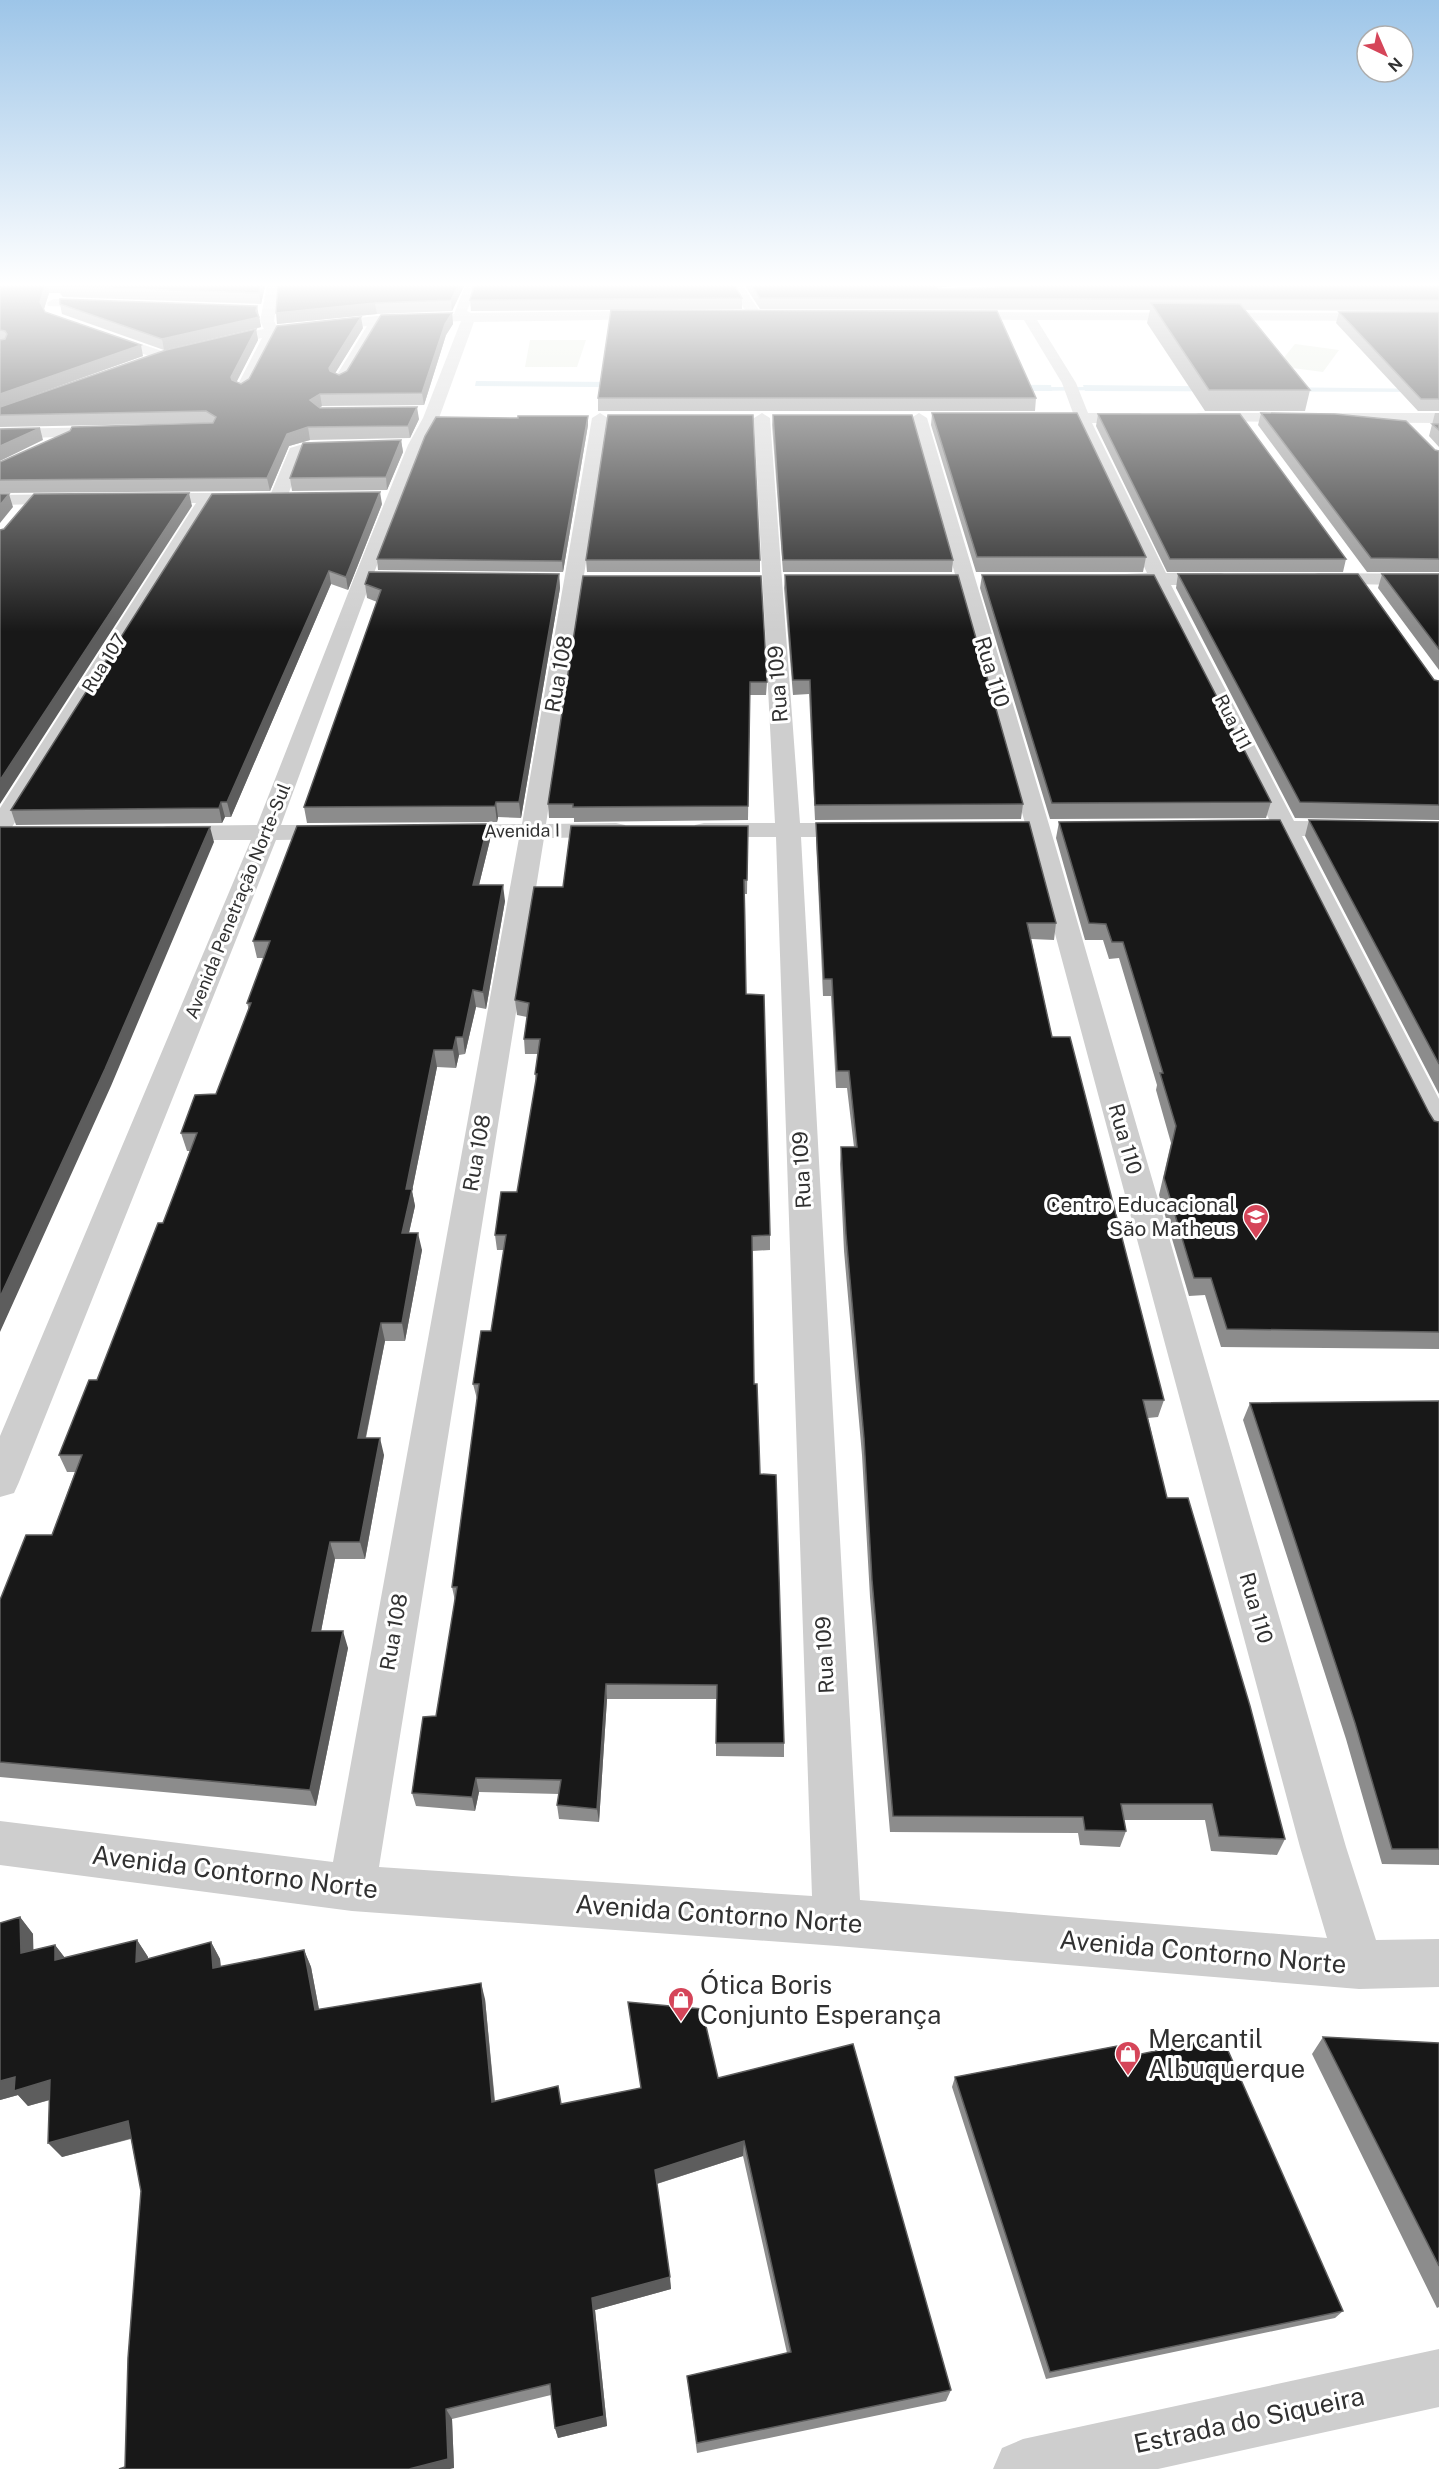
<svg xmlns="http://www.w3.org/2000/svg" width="1439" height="2469" viewBox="0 0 1439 2469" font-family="'Public Sans',sans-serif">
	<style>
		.green { fill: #e4e9dd }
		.water { fill: #ccdfe8 }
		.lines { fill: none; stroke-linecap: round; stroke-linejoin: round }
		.stream { fill: #ccdfe8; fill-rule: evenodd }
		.minor { fill: #cecece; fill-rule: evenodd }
		.wall { fill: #8c8c8c }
		.shaded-wall { fill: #5d5d5d }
		.building { fill: #181818; stroke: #5d5d5d; stroke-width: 1.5 }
		.labels { text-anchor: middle; stroke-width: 6; stroke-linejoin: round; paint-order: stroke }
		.far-street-label { font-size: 18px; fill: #313131; stroke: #fff }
		.street-label { font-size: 21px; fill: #313131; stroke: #fff }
		.poi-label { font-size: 21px; fill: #313131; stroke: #fff; text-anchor: end }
		.near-street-label { font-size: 26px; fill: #313131; stroke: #fff }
		.near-poi-label { font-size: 26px; fill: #313131; stroke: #fff; text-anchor: start }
	</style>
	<rect width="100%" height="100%" fill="#fff"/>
	<path class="green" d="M530 340H586L577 367H525Z
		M1295 344 1339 350 1323 372 1277 366Z"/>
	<path class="water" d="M476 381 1051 385 1052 391 475 386Z
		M1083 385 1439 389V392L1085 391Z"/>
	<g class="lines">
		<path class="stream" d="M1106 387 1108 390 1034 391 1031 389 1034 387Z"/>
		<path class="minor" d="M267 286H279L274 321 277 327 377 316 454 314 465 286H477L467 311 471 313 630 311H654L661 315 654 319 474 322 439 418 424 445 372 578 281 825H340L349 827 352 832 349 837 340 839 276 840 19 1482 14 1493 0 1497V1436L251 840H167L158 838 155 833 158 828 167 826 257 825 354 578 408 445 423 418 461 321 381 325 347 381 340 385 333 381 367 326 276 336 249 390 247 393H237L235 390 262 338 212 347 205 343 212 339 264 329 260 321Z
			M730 286H743L762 315 760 318H750Z
			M53 299 105 300 111 304 105 308 48 306 47 303Z
			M954 312 1439 313V321L1037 320 1076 383 1088 413H1140L1148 418 1140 423H1092L1166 573H1221L1228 575 1230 579 1228 583 1221 585H1171L1294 821 1439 822V836H1302L1439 1099V1139L1428 1136 1424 1129 1277 835 1229 833 1226 828 1229 823 1270 821 1152 585H1111L1104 583 1102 579 1104 575 1147 573 1076 423H1036L1028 418 1036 413H1073L1062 383 1024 320 949 319 947 316 949 313Z
			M99 330 168 353 170 356 163 360 158 359 94 337 92 334Z
			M600 413 608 418 546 824 616 823 625 825 628 830 625 835 616 837 544 838 379 1867 812 1896 776 837H704L695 835 692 830 695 825 704 823H775L754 418 762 413 770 418 800 823H862L871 825 874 830 871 835 862 837H801L860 1900 1327 1938 1300 1847 1032 848 911 418 919 413 927 418 1056 848 1346 1847 1376 1940 1439 1939V1987L1359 1989 837 1946 352 1911 0 1865V1821L333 1862 519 838 446 839 437 837 434 832 437 827 446 825 522 824 592 418Z
			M1198 413H1439V423L1193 421 1190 418Z
			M109 427 117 432 115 435 0 439V429Z
			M345 441 353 446 351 449 303 454 287 498 284 502H272L269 498 290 448 310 442Z
			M145 493H252L258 494 261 498 258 502 252 503H213L12 827 9 832 0 834V808L196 503 139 502 136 498 139 494Z
			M75 494 81 495 84 499 81 503 0 505V495Z
			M1318 573 1439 574V586L1311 583 1309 579 1311 575Z
			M1439 2349V2407L1158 2469H993L1002 2448 1023 2439Z"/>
	</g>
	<path class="wall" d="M0 286H265L261 304 63 297 60 293H49L44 309 45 312 143 356 0 407Z
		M278 286H464L452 311 377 314 277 324Z
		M745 286H952L938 288 940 289 1439 286V311L1245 310 1310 390 1305 411H1205L1147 323 1150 310 760 309Z
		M742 298V309L471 311 470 300Z
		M60 304 259 316 261 327 164 350 62 314Z
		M1339 312H1439V411H1418L1336 323Z
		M452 313 453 324 446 335 424 405 322 406 319 408 419 419 410 438 310 440 289 446 270 491 0 493V462L209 423 0 427V415L256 329 258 340 236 382 241 384 363 328 335 373 339 375Z
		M598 398H1036L1035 411H598Z
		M932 413 1146 557 1143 572H976L931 425Z
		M1261 413 1439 451V572H1367L1258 425Z
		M1435 413H1439V447L1429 436Z
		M1098 414 1346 559 1343 572H1167L1096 426Z
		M773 415 953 560 952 572H783L772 425Z
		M588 416V425L563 572 378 570 377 559 518 418Z
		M401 440 403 452 387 490 292 491 290 478Z
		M382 504 348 590 331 584 231 817H225L222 823 16 825 11 810Z
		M586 560H760V572H587Z
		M559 574 560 588 521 818 498 817 497 822 307 823 304 807 377 602 367 598 365 584Z
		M1178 574 1434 680 1439 681V820L1295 818 1176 588Z
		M1382 574H1439V670L1378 588Z
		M785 575 1023 804 1021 819 815 820 809 694 793 695 784 588Z
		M982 575 1271 802 1266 818 1050 819 980 588Z
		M583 576 767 682 766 695H750L748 820 574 822V818H549L548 804Z
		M1309 820 1439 822V1094L1305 836Z
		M1059 822 1429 1113 1434 1121 1439 1122V1349L1221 1347 1205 1295 1189 1296 1159 1195 1171 1143 1156 1090 1157 1085 1119 958 1109 959 1103 940H1085L1056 838Z
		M816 823 1056 923 1054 940 1031 939 1052 1037 1164 1400 1158 1417 1148 1418 1167 1498 1285 1839 1277 1855 1211 1851 1205 1820H1124L1126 1831 1120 1847 1080 1845 1078 1833 890 1832 870 1597 862 1455 844 1251 840 1164 841 1147H854L847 1088H836L831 996H823L816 839Z
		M748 826 747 894H745L746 994 770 1235V1250L752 1251 754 1384 760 1474 784 1743V1757L716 1756V1699H607L599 1822 559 1819 557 1805 559 1794 479 1792 475 1811 416 1806 412 1793 436 1716 455 1601 452 1587 477 1399 473 1384 491 1331 504 1250H497L495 1235 517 1192 536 1082 535 1074 538 1054H525L524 1039 527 1017 517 1015 515 1000 563 887Z
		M490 840 479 885 505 901 486 1009 476 1007 465 1054 459 1055 456 1068 437 1067 412 1191 415 1206 409 1233 422 1250 405 1341H385L366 1438 384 1455 365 1559H335L321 1631 348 1648 316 1806 0 1777V1600L52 1535 75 1472H67L59 1455 97 1380 163 1223 190 1151H187L181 1133 216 1094 249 1010 247 1003 264 958H257L253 941Z
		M1439 1401V1865L1382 1864 1346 1739 1243 1420 1250 1403Z
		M20 1917 33 1934V1950L55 1945 65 1958 137 1940 148 1957 147 1959 211 1942 220 1959 221 1967 304 1950 311 1967 319 2009 485 1999 495 2101 562 2104 641 2088 628 2002 718 2078 951 2390 946 2401 697 2453 687 2376 787 2353 743 2156 657 2184 671 2289 595 2310 607 2426 558 2438 555 2428 551 2395 452 2419 454 2468 125 2467 141 2191 131 2139 62 2157 50 2100 28 2106 18 2095 0 2100V1923Z
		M1323 2037 1439 2043V2307L1437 2308 1312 2054Z
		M1122 2058 1343 2311 1335 2318 1046 2379 952 2087 955 2077Z"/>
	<path class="shaded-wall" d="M45 286H47L49 293 43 312 40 302Z
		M261 286H265L261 304 259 293Z
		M458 286H464L452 311 451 300Z
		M375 303 377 314 277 324 276 313Z
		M257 306 261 327 164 350 162 339 256 311Z
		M452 313 453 324 446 335 424 405 422 393 445 324Z
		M361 317 363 328 331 380 329 368Z
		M256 329 258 340 233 389 231 377Z
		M141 345 143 356 0 407V394Z
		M320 394 322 406 312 412 310 400Z
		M417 407 419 419 410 438 408 426Z
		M588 416V425L563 572 562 561Z
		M308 427 310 440 289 446 270 491 267 478 287 434Z
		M40 428 43 440 0 461V446Z
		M401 440 403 452 387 490 386 477Z
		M380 492 382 504 348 590 346 577Z
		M189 493 192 506 0 804V780Z
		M9 494 13 507 0 523V505Z
		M329 571 331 584 231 817 227 802Z
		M559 574 560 588 521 818 519 802Z
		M221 802 225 817 222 823 219 808Z
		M496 802 498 817 497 822 495 806Z
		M488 824 490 840 475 901 473 885Z
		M210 827 214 842 111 1086 0 1332V1297Z
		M503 885 505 901 486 1009 483 992Z
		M473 990 476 1007 465 1054 463 1037Z
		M456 1037 459 1055 456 1068 453 1050Z
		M434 1050 437 1067 412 1191 415 1206 405 1250 402 1233 406 1189Z
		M418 1233 422 1250 405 1341 402 1323Z
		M381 1323 385 1341 362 1455 358 1438Z
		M380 1438 384 1455 365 1559 360 1542Z
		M330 1542 335 1559 318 1647 312 1631Z
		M343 1631 348 1648 316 1806 310 1790Z
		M606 1684 607 1699 599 1822 597 1809Z
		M476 1778 479 1792 475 1811 472 1797Z
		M20 1917 33 1934 34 1970 21 1953Z
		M137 1940 148 1957 147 1978 136 1962Z
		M211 1942 220 1959 222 1985 213 1968Z
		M55 1945 68 1962 55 1960Z
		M304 1950 311 1967 322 2026 315 2010Z
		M481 1983 485 1999 496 2117 492 2102Z
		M15 2077 50 2080 63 2096 28 2106 18 2095 0 2100V2081Z
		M128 2121 140 2136 62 2157 48 2143Z
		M744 2141 743 2156 656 2184 655 2170Z
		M670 2277 671 2289 595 2310 607 2426 558 2438 555 2428 592 2298Z
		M446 2409 452 2419 454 2468 450 2469H409Z"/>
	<path class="building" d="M0 286H45L40 302 45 312 141 345 0 394V340L5 339 7 334 5 331 0 330Z
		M62 286H261L259 293Z
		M278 286H458L451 300 375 303 276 313Z
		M474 286H735L742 298 470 300Z
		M752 286H936L940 289 1033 286H1439V300L760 298Z
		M60 299 257 306 256 311 259 317 162 339 60 304Z
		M1151 303 1240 304 1310 390H1209Z
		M611 310 997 311 1036 398H598Z
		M1339 312H1439V399H1421Z
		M452 313 445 324 422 393 320 394 310 400 320 408 417 407 408 426 308 427 287 434 267 478 0 480V462L70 431 72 427 213 423 216 417 206 411 0 415V407L166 350 256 329 231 377 232 380 241 384 249 379 277 326 361 317 329 368 330 371 339 375 347 371 381 315Z
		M932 413H1077L1146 557H977Z
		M1261 413 1335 414 1406 421 1435 450 1439 451V559L1371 558Z
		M1098 414H1240L1346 559H1170Z
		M608 415H753L760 560H586Z
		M773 415H912L953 560H783Z
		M518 416H588L562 561 377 559 425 436 436 417 518 418Z
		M1432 424H1439V430Z
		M40 428 0 446V429Z
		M401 440 386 477 290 478 303 443Z
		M380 492 346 577 329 571 227 802H221L219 808 11 810 212 494Z
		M189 493 0 780V530L4 529 34 494Z
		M0 494H9L0 505Z
		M369 572 559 574 519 802H496L495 806 304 807 381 590 365 584Z
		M1178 574H1358L1434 680 1439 681V805L1300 802Z
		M1382 574H1439V649Z
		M785 575H958L1023 804 815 805 810 680H793Z
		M982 575H1154L1271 802 1052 803Z
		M583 576H761L767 682H750L748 806 573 807V804H548Z
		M1280 820 1429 1113 1434 1121 1439 1122V1332L1227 1329 1211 1278H1194L1164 1178 1176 1126 1160 1073H1163L1123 942H1112L1106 924 1089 923 1059 822Z
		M1309 820 1439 822V1064Z
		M1029 822 1056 923H1027L1052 1037H1070L1164 1400H1143L1167 1498H1188L1250 1706 1285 1839 1219 1836 1212 1804H1121L1126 1831 1085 1830 1083 1817 893 1816 872 1580 864 1438 846 1234 841 1147H857L849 1071H837L832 979H824L816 823Z
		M488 824 473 885H503L483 992 473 990 463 1037H456L453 1050H434L406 1189H412L402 1233H418L402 1323H381L358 1438H380L360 1542H330L312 1631H343L310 1790 0 1762V1600L26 1535H52L82 1455H59L89 1380H97L158 1223H163L176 1189 197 1133H181L195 1095 216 1094 251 1003H247L270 941H253L297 826Z
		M571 826H748L747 880H744L746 994 764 995 770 1235 752 1236 754 1384H757L760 1474 776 1475 784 1743H716L717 1685 606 1684 597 1809 557 1805 561 1780 476 1778 472 1797 412 1793 423 1717 436 1716 457 1587H452L479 1384H473L481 1331H491L506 1235H495L501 1192H517L537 1074H535L540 1039H524L529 1003 515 1000 534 887H563Z
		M0 827H210L105 1069 0 1297Z
		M1439 1401V1849H1392L1355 1723 1250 1403Z
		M20 1917 21 1953 55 1945V1960L137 1940 136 1962 211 1942 213 1968 304 1950 315 2010 481 1983 492 2102 558 2086 561 2104 641 2088 628 2002 702 2009 718 2078 853 2044 951 2390 697 2443 687 2376 791 2352 744 2141 655 2170 670 2277 592 2298 604 2416 555 2428 550 2384 446 2409 448 2459 409 2469H119L125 2467 128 2358 141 2191 128 2121 48 2143 50 2080 14 2091 15 2077 0 2081V1923Z
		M1222 2037 1343 2311 1050 2372 955 2077 1117 2046 1122 2058Z
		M1323 2037 1439 2043V2266Z"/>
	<linearGradient id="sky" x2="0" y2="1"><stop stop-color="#9dc5e8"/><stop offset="0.45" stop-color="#fff"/><stop offset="1" stop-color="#fff" stop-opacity="0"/></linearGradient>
	<rect width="1439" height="632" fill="url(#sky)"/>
	<defs>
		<symbol id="school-pin" viewBox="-11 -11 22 30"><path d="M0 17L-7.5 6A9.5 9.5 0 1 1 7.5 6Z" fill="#d54559" stroke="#fff"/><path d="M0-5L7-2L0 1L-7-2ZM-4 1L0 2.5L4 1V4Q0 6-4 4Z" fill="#fff"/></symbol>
		<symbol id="shop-pin" viewBox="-11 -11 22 30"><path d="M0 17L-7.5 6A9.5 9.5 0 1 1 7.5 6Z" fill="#d54559" stroke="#fff"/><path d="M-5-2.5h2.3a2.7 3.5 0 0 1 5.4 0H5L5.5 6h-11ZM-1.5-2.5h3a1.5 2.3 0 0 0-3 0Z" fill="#fff"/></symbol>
	</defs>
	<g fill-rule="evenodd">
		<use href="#school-pin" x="1241" y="1202" width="30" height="40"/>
		<use href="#shop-pin" x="666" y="1985" width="30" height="40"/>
		<use href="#shop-pin" x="1113" y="2039" width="30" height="40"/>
	</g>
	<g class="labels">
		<g class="far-street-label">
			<text transform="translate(104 663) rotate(-58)" y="6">Rua 107</text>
			<text transform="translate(1233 722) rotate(63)" y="6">Rua 111</text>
			<text transform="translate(522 831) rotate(-1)" y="6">Avenida I</text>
			<text transform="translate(238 901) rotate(-68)" y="6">Avenida Penetração Norte-Sul</text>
		</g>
		<g class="street-label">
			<text transform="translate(992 672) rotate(73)" y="7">Rua 110</text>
			<text transform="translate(559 674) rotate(-80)" y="7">Rua 108</text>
			<text transform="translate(778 684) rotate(-94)" y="7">Rua 109</text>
			<text transform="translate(1125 1139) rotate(74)" y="7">Rua 110</text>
			<text transform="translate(477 1153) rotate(-80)" y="7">Rua 108</text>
			<text transform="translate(802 1170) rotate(-93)" y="7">Rua 109</text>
			<text transform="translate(1256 1608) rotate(74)" y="7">Rua 110</text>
			<text transform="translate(394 1632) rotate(-80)" y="7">Rua 108</text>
			<text transform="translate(825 1655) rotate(-93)" y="7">Rua 109</text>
		</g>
		<g class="poi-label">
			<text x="1236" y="1212">Centro Educacional<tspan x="1236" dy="24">São Matheus</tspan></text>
		</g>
		<g class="near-street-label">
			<text transform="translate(235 1872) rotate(7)" y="9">Avenida Contorno Norte</text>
			<text transform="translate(719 1914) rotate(4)" y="9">Avenida Contorno Norte</text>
			<text transform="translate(1203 1952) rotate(5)" y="9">Avenida Contorno Norte</text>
			<text transform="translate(1249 2420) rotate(-12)" y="9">Estrada do Siqueira</text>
		</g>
		<g class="near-poi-label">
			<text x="700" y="1994">Ótica Boris<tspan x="700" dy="30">Conjunto Esperança</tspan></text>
			<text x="1148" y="2048">Mercantil<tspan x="1148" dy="30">Albuquerque</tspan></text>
		</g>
	</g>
	<g transform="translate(1385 54) rotate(136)"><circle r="28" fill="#ffffff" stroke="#adadad" stroke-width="1.5"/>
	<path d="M0-4.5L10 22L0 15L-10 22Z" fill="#d54559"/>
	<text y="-9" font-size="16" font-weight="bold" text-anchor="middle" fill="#313131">N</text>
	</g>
</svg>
